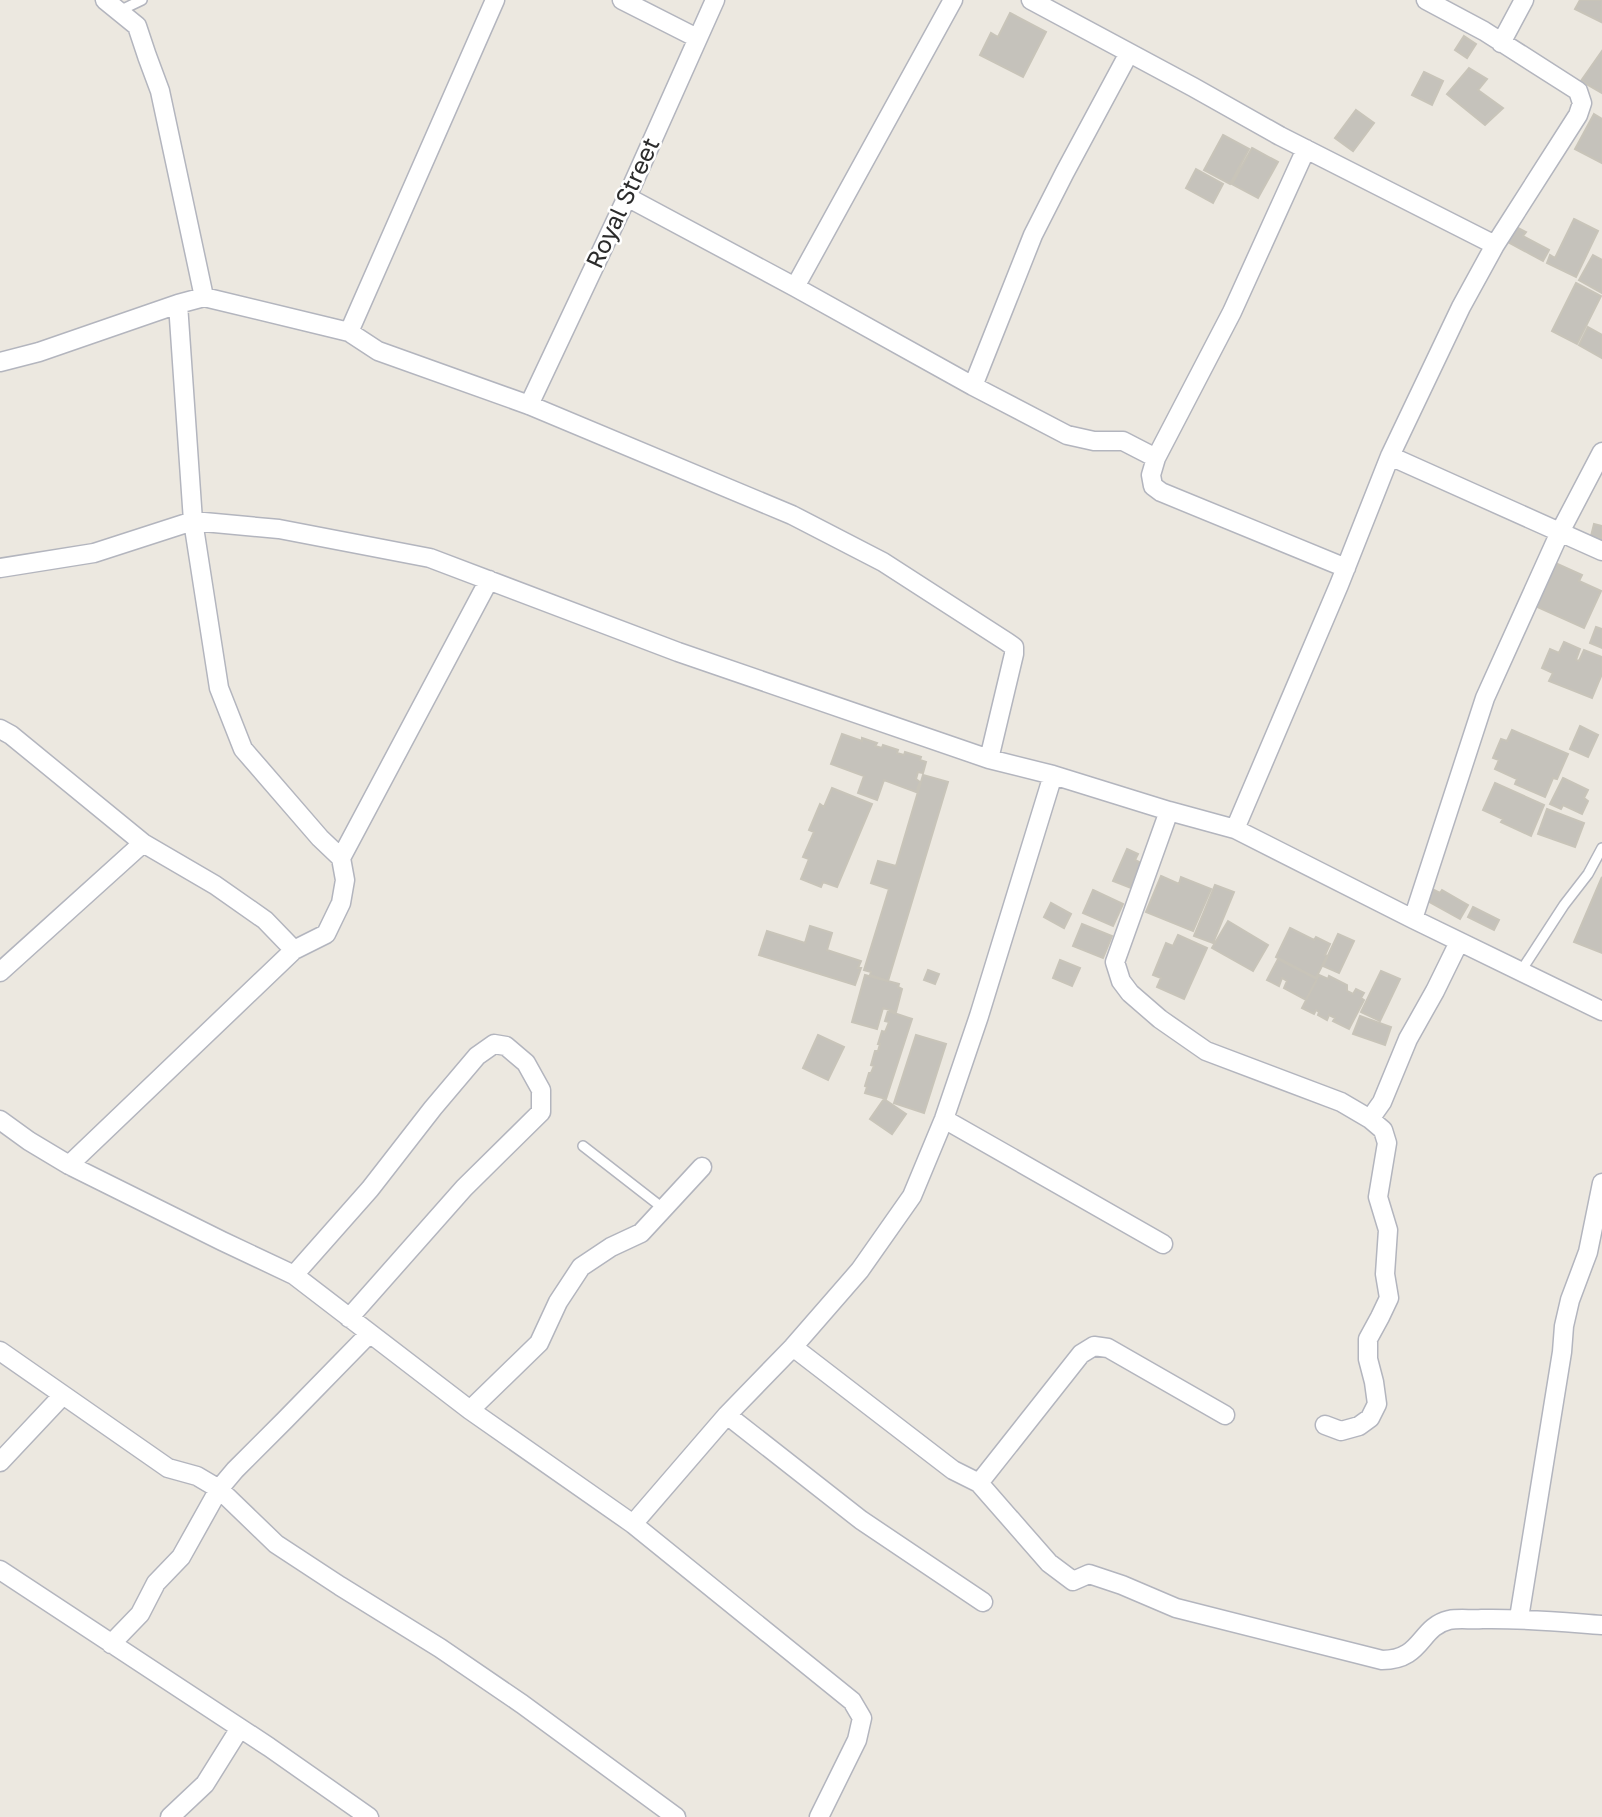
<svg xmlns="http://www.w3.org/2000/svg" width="1602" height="1817" viewBox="0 0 1602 1817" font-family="'Golos Text',sans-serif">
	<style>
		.building { fill: #c5c2bb; stroke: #c8c4b9; stroke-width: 2 }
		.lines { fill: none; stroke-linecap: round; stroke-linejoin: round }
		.lane-casing { stroke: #b3b5be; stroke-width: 12 }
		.street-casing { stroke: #b3b5be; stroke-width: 21 }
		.lane { stroke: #fff; stroke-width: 9 }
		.street { stroke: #fff; stroke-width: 18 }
		.labels { text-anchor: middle; stroke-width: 5; stroke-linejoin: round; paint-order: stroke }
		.street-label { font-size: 24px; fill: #2c2c2c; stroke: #fff }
	</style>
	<rect width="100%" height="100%" fill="#ece8e0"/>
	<path class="building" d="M1580 0H1602L1601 22 1575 9Z
		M1010 13 1046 32 1023 77 980 55 991 33 998 37Z
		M1464 36 1476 44 1467 58 1455 50Z
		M1602 51V93L1581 81Z
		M1469 68 1487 79 1478 90 1503 108 1485 125 1447 94Z
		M1424 72 1443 81 1432 105 1412 95Z
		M1356 110 1374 123 1353 151 1335 138Z
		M1594 114 1602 119V163L1575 149Z
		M1223 135 1249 149 1230 184 1204 170Z
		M1252 148 1278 162 1258 198 1232 184Z
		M1196 169 1223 184 1213 203 1186 188Z
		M1574 219 1598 231 1576 277 1547 263 1550 255 1555 258Z
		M1516 227 1526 232 1523 236 1549 250 1543 261 1508 242Z
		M1593 255 1602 260V293L1579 280Z
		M1576 283 1601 296 1577 344 1552 331Z
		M1588 327 1602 335V358L1579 345Z
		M1594 524 1602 526V539L1591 536Z
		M1553 562 1582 575 1579 581 1601 591 1584 628 1533 605Z
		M1596 627 1602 629V648L1590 643Z
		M1564 642 1580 649 1576 660 1579 661 1584 650 1602 657V674L1592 698 1549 681 1553 673 1542 668 1550 649 1559 653Z
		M1580 726 1598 735 1588 757 1570 749Z
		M1512 730 1568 754 1557 779 1553 778 1545 797 1515 784 1517 779 1495 769 1499 760 1493 758 1501 739 1507 741Z
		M842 734 862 741V738L877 743 875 746 882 748 883 745 898 750 897 753 904 755 905 752 921 757 920 760 926 762 923 773 918 772 916 779 920 782 916 792 884 780 877 800 858 793 864 776 831 764Z
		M923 775 948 782 888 981 870 975 871 972 864 970 889 889 871 883 878 861 896 866Z
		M1563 778 1588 790 1584 798 1588 801 1582 814 1563 805 1561 809 1550 804Z
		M1495 783 1544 805 1531 836 1501 822 1503 819 1483 810Z
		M832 788 872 804 837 887 823 882 821 887 801 879 809 859 803 857 814 832 809 830 820 804 824 807Z
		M1547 809 1584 823 1575 847 1538 834Z
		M1127 849 1138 854 1135 860 1141 863 1131 888 1113 881Z
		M1161 876 1179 884 1181 877 1211 889 1193 931 1146 912Z
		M1602 877V953L1574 942Z
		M1215 885 1234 892 1213 943 1194 936Z
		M1432 889 1440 893 1442 890 1468 905 1460 919 1426 900Z
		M1093 890 1123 904 1113 926 1083 913Z
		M1051 903 1071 914 1064 928 1044 917Z
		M1473 907 1499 920 1494 930 1468 917Z
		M1228 921 1268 945 1253 971 1212 948Z
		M1082 924 1112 936 1103 958 1073 946Z
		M810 926 832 933 827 950 861 961 858 968H861L855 985 759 955 767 931 805 943Z
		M1290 928 1314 940 1316 937 1330 944 1325 955 1327 956 1316 978 1276 957Z
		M1338 934 1354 941 1339 973 1323 966Z
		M1178 935 1207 948 1184 999 1157 987 1161 978 1153 975 1166 943 1173 946Z
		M1278 959 1317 979 1306 1000 1284 988 1287 981 1282 978 1279 986 1267 980Z
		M1060 960 1080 968 1072 986 1053 978Z
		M928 970 939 974 935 984 924 980Z
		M1381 971 1400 979 1380 1021 1361 1012Z
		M865 975 899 984 898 987 902 989 896 1012 883 1008 877 1029 852 1022Z
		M1319 975 1328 979 1329 976 1347 985V991L1353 994 1356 989 1364 993 1361 998 1364 1000 1349 1029 1333 1021 1335 1018 1329 1015 1327 1020 1318 1015 1319 1012 1316 1010 1314 1014 1302 1008Z
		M888 1011 912 1019 886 1099 865 1093 867 1087 865 1086 869 1073H871L874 1066 871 1065 875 1051H878L880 1044H878L882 1031 885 1032 889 1022 885 1021Z
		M1360 1016 1391 1027 1385 1045 1353 1034Z
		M818 1035 844 1047 828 1080 803 1068Z
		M916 1035 946 1044 924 1113 894 1103Z
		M884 1099 906 1114 892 1134 870 1119Z"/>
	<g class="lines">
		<defs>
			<path id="lane" d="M119 11 142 0
				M1521 971 1564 905 1588 874 1602 848
				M583 1146 664 1209"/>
			<path id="street" d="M105 0 137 26 147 56 160 91 204 297
				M495 0 349 332 378 351 529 405 792 515 883 562 1007 642 1014 647V654L989 759
				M622 0 697 38
				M1031 0 1193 87 1280 136 1495 245
				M1501 43 1524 0
				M1129 53 1065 172 1033 235 973 386 1067 435 1094 441H1123L1156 458
				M1306 149 1232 312 1156 458 1151 475 1153 486 1161 492 1346 568
				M627 197 795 287 973 386
				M795 287 953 0
				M0 362 39 352 178 304 204 297 349 332
				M529 405 627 197 715 0
				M1390 456 1602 551
				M0 568 94 553 193 521 279 529 430 558 678 652 989 759 1053 775 1169 811 1235 829 1413 919 1602 1011
				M0 729 11 735 143 843 215 885 265 920 294 950
				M1169 811 1115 962 1121 981 1130 993 1160 1019 1206 1051 1341 1102 1370 1119 1383 1130 1387 1143 1378 1197 1388 1230 1385 1274 1389 1298 1380 1317 1368 1339V1359L1374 1382 1377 1404 1370 1418 1359 1426 1341 1431 1325 1425
				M1235 829 1339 585 1390 456 1461 307 1495 245 1578 115 1582 103 1578 91 1484 31 1426 0
				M341 858 489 580
				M1413 919 1485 698 1560 532 1602 452
				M0 972 143 843
				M944 1119 1163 1244
				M1370 1119 1382 1102 1408 1039 1435 991 1459 942
				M0 1120 29 1141 69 1165 222 1241 294 1275 470 1410 633 1524 852 1701 862 1718 857 1740 819 1817
				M69 1165 294 950 326 934 341 903 345 880 341 858 320 838 243 749 219 688 193 521 178 304
				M294 1275 370 1189 433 1108 477 1056 494 1044 506 1046 526 1063 541 1090V1112L464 1188 349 1318
				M793 1347 953 1470 979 1483 1049 1563 1073 1581 1089 1574 1122 1585 1176 1608 1382 1660C1423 1660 1419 1627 1449 1620 1459 1618 1472 1620 1482 1619 1522 1618 1562 1622 1602 1625
				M0 1351 168 1468 197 1476 219 1489 235 1470 285 1420 369 1334
				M470 1410 539 1343 558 1302 581 1267 611 1247 641 1233 702 1167
				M727 1415 861 1520 983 1602
				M0 1462 63 1395
				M979 1483 1081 1354 1094 1346 1108 1348 1225 1415
				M633 1524 727 1415 793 1347 860 1270 912 1196 944 1119 979 1016 1053 775
				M0 1570 269 1747 369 1817
				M1519 1618 1562 1352 1564 1326 1570 1300 1588 1252 1602 1183
				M111 1644 140 1614 156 1583 181 1557 219 1489 276 1544 340 1586 440 1648 522 1704 676 1817
				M170 1817 205 1784 240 1728"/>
		</defs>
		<use href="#lane" class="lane-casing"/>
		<use href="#street" class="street-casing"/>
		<use href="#lane" class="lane"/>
		<use href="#street" class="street"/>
	</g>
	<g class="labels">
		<g class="street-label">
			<text transform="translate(623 203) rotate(-65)" y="8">Royal Street</text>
		</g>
	</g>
</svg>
